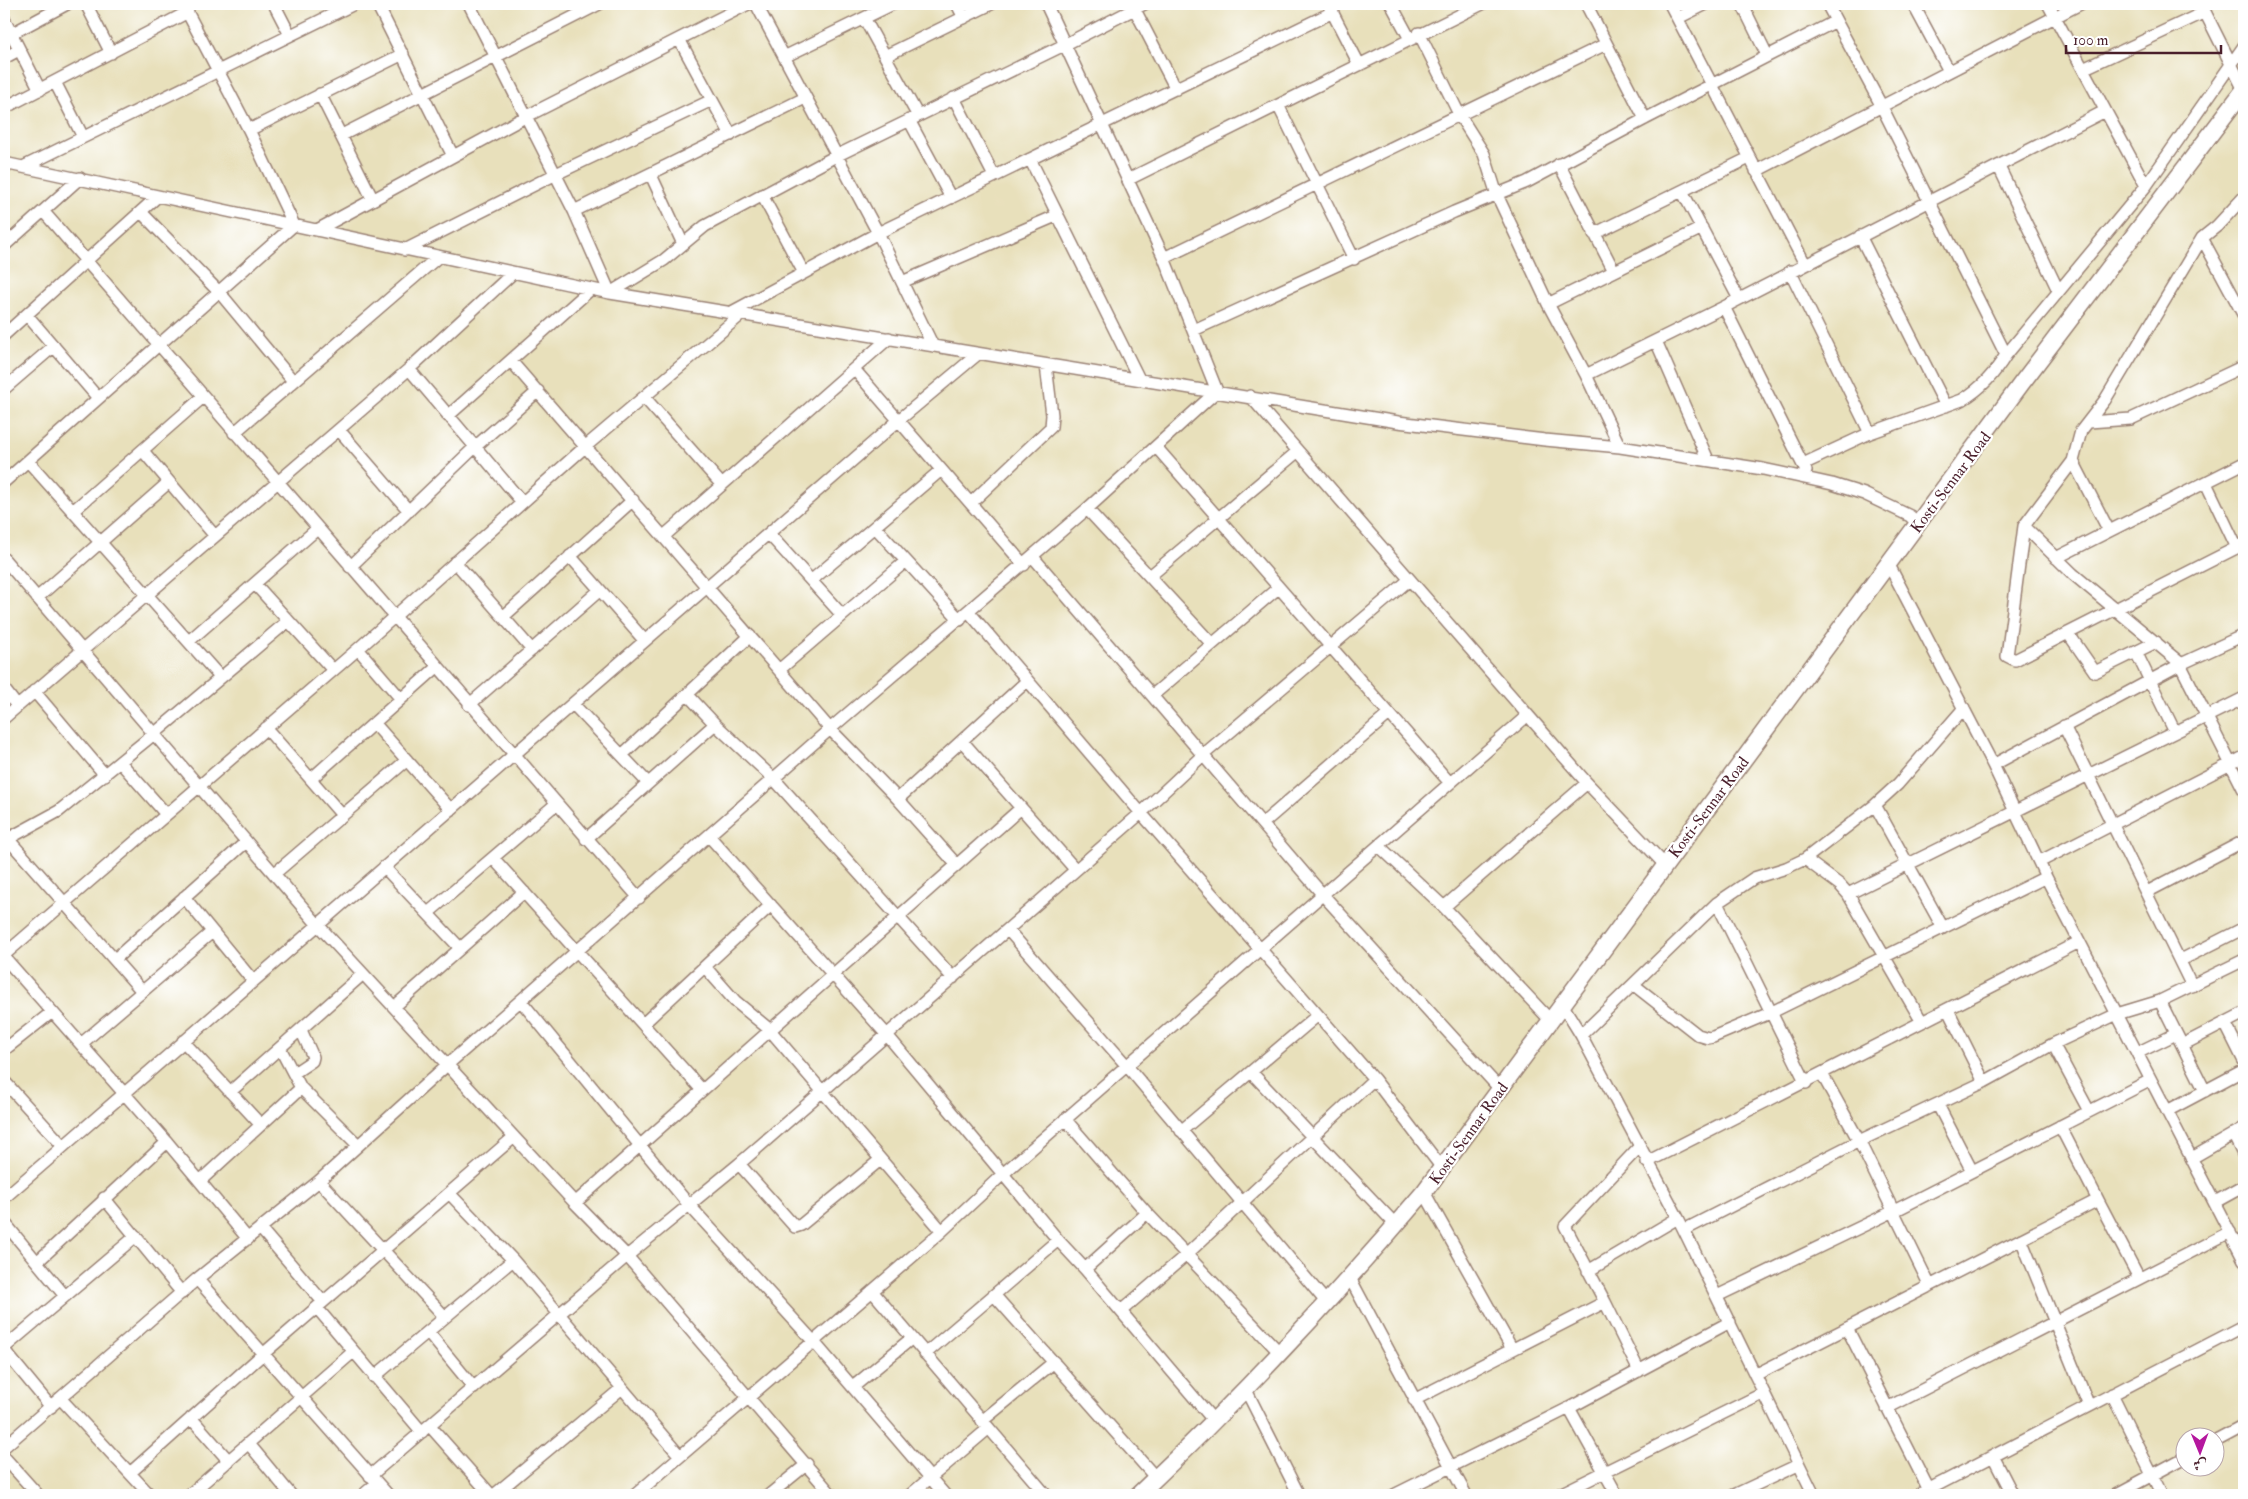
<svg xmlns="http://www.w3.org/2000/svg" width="2248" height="1499" viewBox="0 0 2248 1499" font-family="'IM FELL Double Pica',Amiri,serif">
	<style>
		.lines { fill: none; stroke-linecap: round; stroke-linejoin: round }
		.minor-casing { stroke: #998073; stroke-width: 14 }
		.highway-casing { stroke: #998073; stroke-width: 19 }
		.minor { stroke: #fff; stroke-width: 11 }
		.highway { stroke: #fff; stroke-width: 16 }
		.labels { text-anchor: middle; stroke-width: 4.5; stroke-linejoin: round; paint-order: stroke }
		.street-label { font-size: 16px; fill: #4a1f2b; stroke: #fff }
	</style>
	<rect width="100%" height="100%" fill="#fff"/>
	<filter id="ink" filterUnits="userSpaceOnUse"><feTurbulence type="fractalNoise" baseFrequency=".02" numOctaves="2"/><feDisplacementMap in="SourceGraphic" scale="10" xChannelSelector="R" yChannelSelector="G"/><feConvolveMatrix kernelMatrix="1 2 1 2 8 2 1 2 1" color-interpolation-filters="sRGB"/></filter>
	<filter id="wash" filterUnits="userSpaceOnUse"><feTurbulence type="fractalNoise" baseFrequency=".0096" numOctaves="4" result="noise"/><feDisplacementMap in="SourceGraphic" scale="20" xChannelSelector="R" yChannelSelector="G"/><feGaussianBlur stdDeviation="1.12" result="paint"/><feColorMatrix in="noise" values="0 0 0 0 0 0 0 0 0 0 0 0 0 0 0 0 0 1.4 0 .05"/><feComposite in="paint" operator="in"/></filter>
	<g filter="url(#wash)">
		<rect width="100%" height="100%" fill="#e8e0bb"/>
	</g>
	<g filter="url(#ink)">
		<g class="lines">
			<defs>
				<path id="minor" d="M86 4 111 53
					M274 4 290 35
					M377 4 453 156
					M469 4 574 211 610 293 664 260 705 226 836 156 1064 45 1144 4
					M756 4 878 233 933 346
					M957 4 964 18
					M1132 4 1176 89
					M1328 4 1359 64
					M1391 4 1410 39
					M1586 4 1645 119
					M1670 4 1805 264
					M1742 4 1767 55
					M1827 4 1881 105 2006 355 2146 186 2244 46
					M1913 4 1949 71
					M2048 4 2146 186
					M2201 4 2244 90
					M864 18 918 116
					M1678 18 1706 4
					M4 19 40 90
					M1419 33 1460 116 1484 154 1497 195 1548 304 1586 375 1620 447
					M11 34 67 4
					M679 39 731 135
					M885 56 991 4
					M784 57 893 4
					M4 58 19 50
					M2083 69 2205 12
					M55 82 83 137
					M320 94 372 198
					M954 98 994 176
					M1278 105 1354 259
					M4 108 188 12
					M909 120 951 198
					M249 130 403 54
					M342 135 599 4
					M1030 159 1139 379
					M4 163 610 293 1398 422 1545 440 1620 447 1763 469 1832 484 1864 494 1910 516 1918 524
					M1559 164 1614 271
					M23 167 354 4
					M1999 167 2058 290
					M1756 171 2080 4
					M651 175 683 244
					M1129 179 1482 4
					M1682 191 1739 299
					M762 195 804 273
					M2244 197 2217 226 2202 238 2105 400 2081 431 2073 461 2024 526 2007 656 2015 660 2244 544
					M43 211 639 898
					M574 211 805 98
					M141 212 220 293 293 381
					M317 230 527 116 748 4
					M1594 234 1749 158
					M1860 236 1946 406
					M2202 238 2244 316
					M4 246 80 178
					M405 250 556 174 712 100
					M1164 258 1606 44
					M1790 271 1870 433
					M902 282 1058 215
					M1548 304 1702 228
					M1724 307 1806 471
					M730 313 878 233 1333 12
					M27 315 98 398
					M1194 330 1454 212 1527 182 1645 119 1836 21
					M4 335 158 196
					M1656 341 1708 460
					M511 361 830 729 898 799 956 864
					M409 369 522 502
					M854 369 1024 565
					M1586 375 1724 307 2105 111
					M4 389 54 346
					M1250 396 1587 783 1665 865
					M644 397 722 485
					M448 416 591 289
					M2089 422 2131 419 2244 366
					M339 430 409 511
					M234 433 438 257
					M1157 448 1450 783
					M143 451 215 536
					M28 461 220 677
					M2073 461 2109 531
					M1803 464 1870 433 1962 400C1982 388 1994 374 2006 355
					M4 482 294 225 249 130 183 4
					M2206 483 2237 548
					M971 503 1051 427 1052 415 1046 365
					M1087 509 1212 644
					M73 511 203 397
					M2024 526 2073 574 2179 662 2244 790
					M875 527 960 620
					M769 534 842 615
					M664 536 889 338
					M570 556 645 641
					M1033 557 1323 895 1500 1089
					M2056 558 2244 463
					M4 559 318 925 575 1203 627 1256 832 1495
					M455 562 532 650
					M1889 565 1993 765 2046 877 2244 1260
					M350 567 475 447 538 391
					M1150 576 1297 452
					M812 580 941 470
					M255 584 333 670
					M37 598 169 482
					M969 612 1141 813 1374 1079 1442 1168
					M503 617 633 500
					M2068 633 2095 672 2156 642
					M189 641 317 529
					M358 649 401 699
					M2136 652 2175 732
					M779 670 906 561
					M4 689 17 706
					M34 691 105 775
					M687 694 715 724 774 779 953 978
					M1153 695 1278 588
					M573 704 648 783
					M469 705 600 590
					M4 718 409 369 513 273
					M374 723 451 810
					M2064 726 2192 986
					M266 728 342 815
					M962 741 1075 869
					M622 755 750 636
					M120 762 166 814
					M1993 765 2181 664 2244 635
					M311 779 437 667
					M898 799 1027 681
					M1875 805 1943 928
					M1262 824 1389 714
					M709 836 887 1035 1058 1240 1085 1269 1214 1421
					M8 839 142 991
					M586 839 715 724
					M4 841 59 811 154 734 288 621
					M1379 846 1444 907 1550 1020
					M493 858 702 1090
					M1805 859 1840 885 1848 894 1922 1022
					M2039 862 2244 757
					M384 867 460 948
					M274 874 407 760
					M2147 892 2244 841
					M1848 894 2244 698
					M184 897 253 981
					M1717 903 1806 1083
					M1444 907 1587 783
					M428 913 556 804
					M1008 930 1127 1066 1327 1303
					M4 955 358 649 586 446 742 314
					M4 957 167 1142 248 1239
					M115 959 246 842
					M2181 960 2244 928
					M705 967 735 1001 769 1029 942 1231
					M1634 985 1698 1035 1708 1038 1713 1037 1770 1013 2046 877
					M521 1001 689 1205 814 1342 945 1495
					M2160 1001 2205 1091
					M1562 1004 1581 1035 1678 1218 1814 1495
					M394 1007 524 892
					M1948 1010 1984 1082
					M2225 1023 2244 1061
					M643 1024 771 905
					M1581 1035 1717 903 1754 878 1786 868 1805 859 1875 805 1898 784 1964 708
					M183 1041 261 1125
					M81 1044 212 932
					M2053 1044 2089 1111
					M2182 1045 2244 1013
					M280 1048 301 1088 358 1145
					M4 1050 52 1012
					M2137 1053 2176 1034
					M1251 1072 1396 1225
					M294 1073 312 1061 313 1057 301 1030
					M1822 1074 1859 1141 1930 1286
					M4 1081 63 1146
					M230 1092 363 974
					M1938 1105 1972 1171
					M2167 1111 2244 1070
					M1065 1119 1147 1213 1280 1353
					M1181 1131 1318 1015
					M2233 1134 2244 1156
					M2192 1158 2244 1128
					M1647 1162 2079 942
					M739 1164 795 1227 801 1225 880 1160
					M200 1181 301 1088
					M319 1181 445 1317
					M1424 1192 1512 1349
					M449 1193 513 1260 680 1456
					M4 1198 899 420 978 354
					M104 1198 182 1293
					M2098 1200 2139 1278
					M2215 1202 2244 1186
					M575 1203 1021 808
					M4 1222 65 1296
					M260 1228 323 1302
					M1684 1230 1859 1141 1984 1082 2053 1044 2117 1014 2160 1001 2244 960
					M2021 1239 2089 1406
					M37 1262 167 1142
					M1085 1269 1147 1213
					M1588 1271 1678 1218
					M1350 1278 1466 1495
					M197 1279 388 1495
					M872 1291 1046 1495
					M995 1296 1156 1478
					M1717 1296 1894 1211 2151 1080
					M1605 1302 1565 1226 1640 1146
					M317 1308 422 1432
					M1121 1311 1186 1255 1374 1079
					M1847 1328 1929 1490
					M428 1332 474 1388
					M4 1348 136 1236
					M4 1350 51 1407
					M925 1354 1058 1240
					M1755 1375 2098 1200 2060 1126
					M374 1377 513 1260
					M853 1387 912 1338
					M1245 1388 1299 1495
					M2112 1394 2162 1495
					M60 1398 150 1495
					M1414 1400 1605 1302 1639 1371
					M1569 1408 1617 1495
					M1887 1408 2230 1232
					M191 1418 229 1461
					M982 1421 1054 1362
					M430 1426 491 1495
					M2216 1441 2244 1426
					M249 1444 291 1495
					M4 1447 197 1279 319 1181 447 1065 830 729 1087 509 1217 391 1164 258 1046 4
					M1993 1456 2013 1495
					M4 1457 38 1495
					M130 1473 263 1354 514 1137
					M370 1476 627 1256 739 1164 1141 813 1203 755 1409 580
					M189 1495 353 1352
					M363 1495 377 1483
					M494 1495 622 1388
					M635 1495 942 1231 1004 1173 1528 715
					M769 1495 807 1464
					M910 1495 989 1428
					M1394 1495 1569 1408 1730 1322
					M1558 1495 1764 1393
					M1734 1495 1798 1465
					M1918 1495 2244 1326
					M2115 1495 2186 1457"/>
				<path id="highway" d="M1138 1495C1239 1399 1334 1298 1424 1192L2021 384 2244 90"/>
			</defs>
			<use href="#minor" class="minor-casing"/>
			<use href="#highway" class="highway-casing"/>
			<use href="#minor" class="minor"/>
			<use href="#highway" class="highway"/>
		</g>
	</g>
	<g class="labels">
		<g class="street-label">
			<text transform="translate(1950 482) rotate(-53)" y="6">Kosti-Sennar Road</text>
			<text transform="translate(1708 807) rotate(-53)" y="6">Kosti-Sennar Road</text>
			<text transform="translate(1468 1133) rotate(-54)" y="6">Kosti-Sennar Road</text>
		</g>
	</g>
	<rect width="2248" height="1499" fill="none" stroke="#fff" stroke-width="20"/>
	<g transform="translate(2200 1452) rotate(179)"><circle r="24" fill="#ffffff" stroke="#b7a5aa"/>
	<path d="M0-4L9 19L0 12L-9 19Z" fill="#b5179e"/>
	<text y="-8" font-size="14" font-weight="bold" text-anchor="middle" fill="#4a1f2b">ش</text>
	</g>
	<path d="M2066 45v8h155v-8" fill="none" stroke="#4a1f2b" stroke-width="2.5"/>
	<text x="2073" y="45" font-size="15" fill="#4a1f2b" stroke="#ffffff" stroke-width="4" paint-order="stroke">100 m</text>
</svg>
